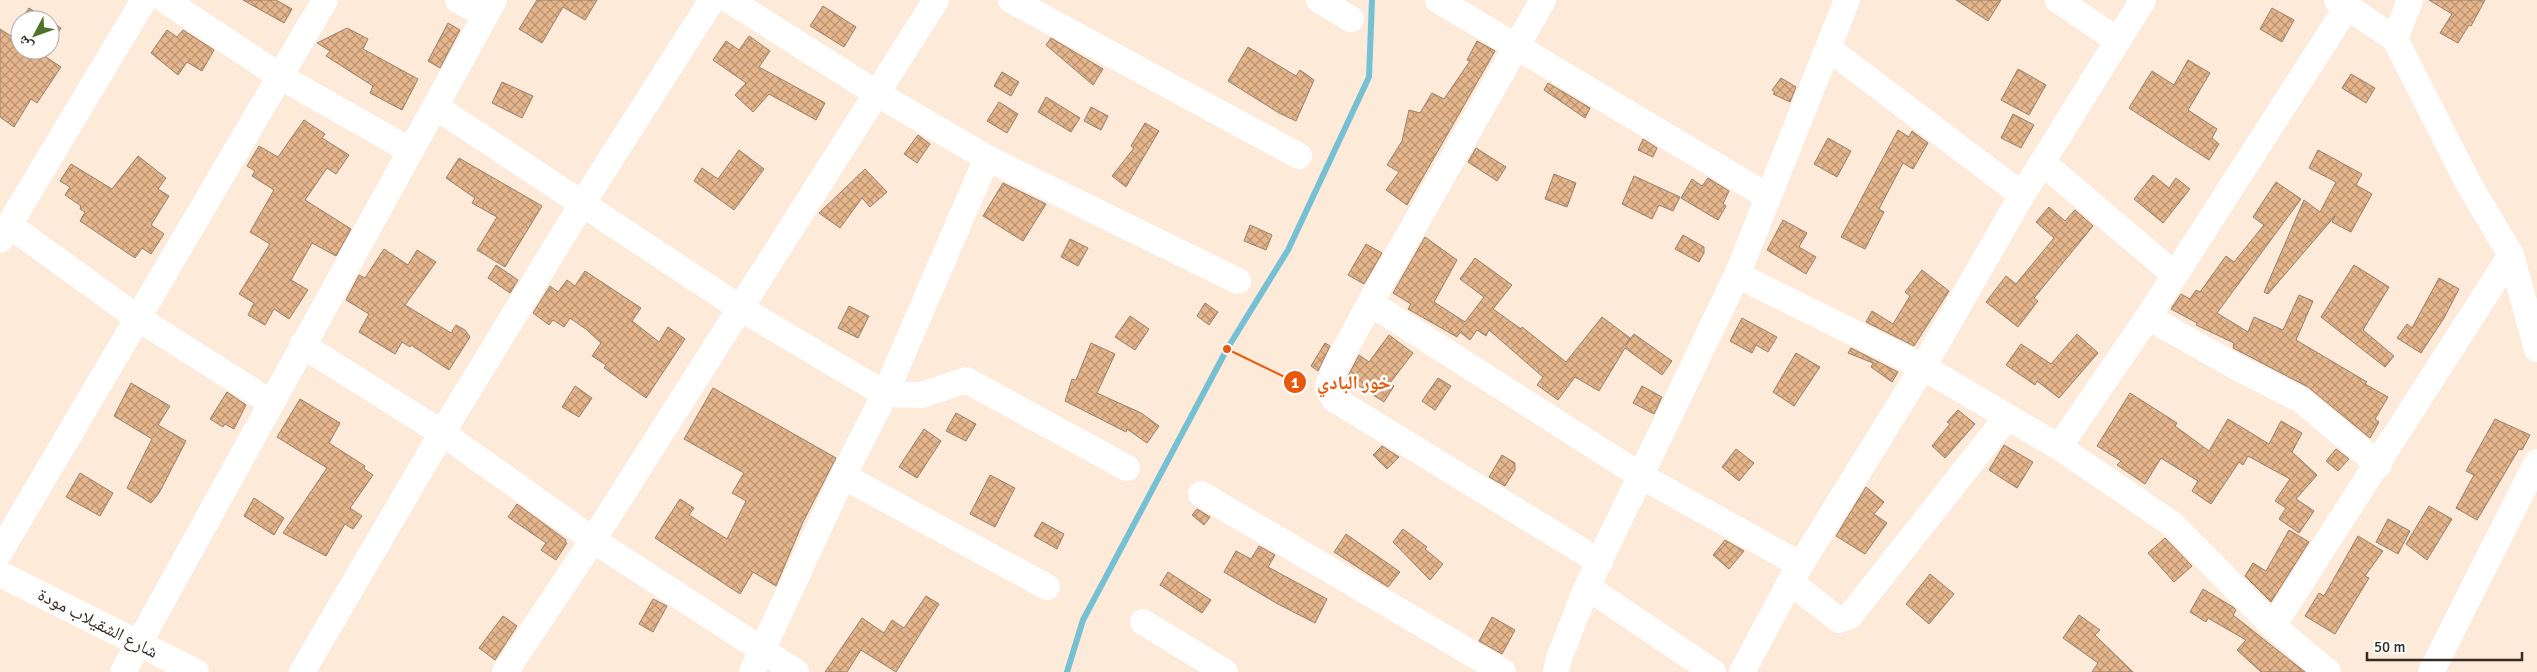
<svg xmlns="http://www.w3.org/2000/svg" width="2537" height="672" viewBox="0 0 2537 672" font-family="Signika,'Noto Naskh Arabic',sans-serif">
	<style>
		.lines { fill: none; stroke-linecap: round; stroke-linejoin: round }
		.stream { stroke: #76c0d4; stroke-width: 6 }
		.building { fill: url(#building-cross-hatch); stroke: #97816e }
		.minor { stroke: #fff; stroke-width: 26 }
		.labels { text-anchor: middle; stroke-width: 5; stroke-linejoin: round; paint-order: stroke }
		.street-label { font-size: 18px; fill: #342b23; stroke: #fff }
		.leader { fill: none; stroke: #e8590c; stroke-width: 2 }
		.callout-dot { fill: #e8590c; stroke: #fff; stroke-width: 2 }
		.mark-label { font-size: 15px; text-anchor: middle; font-weight: bold; fill: #fff }
		.callout-label { font-size: 19px; text-anchor: middle; font-weight: bold; fill: #e8590c; stroke: #fff; stroke-width: 5; stroke-linejoin: round; paint-order: stroke }
	</style>
	<defs>
		<pattern id="building-cross-hatch" width="8" height="8" patternUnits="userSpaceOnUse" patternTransform="scale(1.25)"><rect width="8" height="8" fill="#e5b58b"/><path d="M0 0l8 8M0 8l8-8" fill="none" stroke="#ba9371"/></pattern>
	</defs>
	<rect width="100%" height="100%" fill="#fdead9"/>
	<g class="lines">
		<path class="stream" d="M1067 672 1083 620 1227 349 1288 250 1369 77 1372 0"/>
	</g>
	<path class="building" d="M243 0H276L292 9 284 23Z
		M537 0H597L585 20 563 7 542 43 519 29Z
		M1956 0H2001L1988 21Z
		M2429 0H2485L2471 26 2469 25 2458 43 2440 33 2452 14Z
		M823 6 856 27 844 47 810 26Z
		M29 8 48 20H21Z
		M2272 8 2294 20 2282 42 2260 29Z
		M50 21 61 28 50 45Z
		M20 22V50H47L43 55 61 67 37 103 31 99 14 127 0 117V29L11 36Z
		M448 23 460 30 440 68 428 61Z
		M347 28 368 39 363 49 418 79 402 110 370 93 373 86 326 56 330 51 317 43Z
		M167 30 177 37 183 30 214 50 202 71 187 62 178 75 151 53Z
		M749 36 770 51 759 67 825 103 816 120 769 94 753 112 735 95 746 83 713 60 726 41 739 50Z
		M1051 38 1103 69 1093 85 1046 45Z
		M1477 41 1495 51 1407 205 1386 190 1399 172 1387 165 1402 141 1409 110 1420 113 1432 93 1444 99 1470 61 1467 60Z
		M1248 47 1296 76 1300 70 1314 80 1296 121 1279 113 1228 81Z
		M2188 60 2210 73 2188 110 2217 129 2212 138 2219 144 2209 160 2129 108 2152 71 2174 85Z
		M2018 69 2046 85 2029 115 2001 100Z
		M1002 72 1019 82 1011 96 994 86Z
		M2351 74 2375 88 2366 103 2342 88Z
		M1781 78 1796 87 1790 102 1773 94 1775 92 1772 90Z
		M502 82 533 96 522 118 492 103Z
		M1548 83 1590 108 1585 118 1544 90Z
		M1046 97 1080 118 1071 132 1038 112Z
		M999 102 1018 114 1007 133 987 121Z
		M1091 107 1108 116 1101 130 1084 121Z
		M2013 114 2034 125 2021 148 2001 138Z
		M304 120 325 134 322 138 349 155 336 174 327 168 305 200 351 229 336 256 312 243 291 280 308 290 289 319 274 309 265 325 248 315 254 303 239 294 270 244 250 232 274 190 252 176 255 171 247 166 259 146 278 157Z
		M1145 123 1159 131 1126 187 1112 176 1134 148 1131 146Z
		M1898 130 1909 137 1912 131 1928 143 1913 169 1903 163 1879 209 1884 212 1865 249 1841 237Z
		M918 135 930 144 917 163 904 154Z
		M1828 138 1851 151 1837 177 1814 164Z
		M1643 139 1657 148 1653 157 1638 150Z
		M1476 148 1506 167 1497 181 1468 162Z
		M739 150 764 169 734 210 694 181 702 168 718 179Z
		M2318 150 2362 174 2356 185 2372 194 2351 232 2332 222 2335 216 2268 294 2264 292 2304 200 2320 212 2336 182 2309 168Z
		M138 156 166 178 158 189 169 196 151 225 164 234 151 254 142 248 135 258 80 221 85 212 80 209 81 206 65 195 70 187 60 181 71 164 112 189Z
		M459 158 542 206 505 267 477 250 497 217 472 203 475 198 446 178Z
		M865 169 887 192 870 207 862 198 840 228 819 213Z
		M1554 174 1576 183 1567 207 1545 199Z
		M2153 175 2169 188 2176 178 2190 189 2163 223 2134 199Z
		M1634 176 1680 197 1673 211 1659 205 1652 219 1622 204Z
		M1708 178 1729 191 1723 204 1726 206 1718 220 1681 198 1692 179 1702 186Z
		M2276 182 2301 199 2217 313 2248 332 2254 317 2283 330 2299 295 2313 301 2296 340 2367 382 2365 384 2388 397 2375 419 2379 422 2370 438 2308 387 2233 348 2234 343 2196 325 2197 323 2171 309 2181 294 2190 299 2196 290 2200 292 2226 256 2234 262 2264 225 2253 217Z
		M1003 183 1046 204 1023 241 983 216Z
		M2049 207 2065 221 2075 210 2093 226 2034 298 2038 301 2018 327 1986 302 2006 276 2016 284 2054 238 2036 222Z
		M1783 220 1807 233 1799 247 1816 257 1806 274 1767 250Z
		M1250 225 1272 235 1266 250 1244 241Z
		M1683 235 1704 247V253L1699 262 1675 249Z
		M1425 237 1457 260 1434 302 1465 322 1484 297 1460 279 1475 258 1512 285 1493 309 1521 329 1522 327 1566 362 1602 317 1630 338 1626 345 1634 334 1672 361 1662 375 1625 348 1599 391 1575 377 1558 400 1537 385 1543 377 1489 330 1486 336 1477 330 1470 340 1460 332 1457 337 1408 309 1411 304 1393 293Z
		M1070 239 1088 248 1078 266 1061 257Z
		M1366 244 1382 253 1364 284 1348 275Z
		M384 249 408 265 417 250 436 262 405 305 451 333 456 325 465 330 470 337 449 370 411 345 410 347 402 342 395 354 359 332 369 314 346 300 359 275 365 278Z
		M496 265 518 280 510 293 488 278Z
		M2354 265 2389 287 2363 330 2394 356 2385 367 2321 317Z
		M1922 270 1949 291 1914 346 1866 322 1872 311 1893 324 1910 296 1905 292Z
		M585 271 641 308 632 321 659 342 668 327 685 339 646 398 604 368 606 365 592 356 601 343 587 330 570 318 564 327 553 320 549 325 533 313 550 286 558 292 567 280 575 286Z
		M2439 278 2459 289 2444 318 2421 353 2397 338 2407 324 2412 328Z
		M1205 303 1218 312 1209 325 1197 316Z
		M849 306 869 316 858 338 838 328Z
		M1130 316 1149 329 1135 350 1115 337Z
		M1742 318 1777 337 1768 352 1756 345 1752 353 1730 341Z
		M2077 334 2098 353 2059 398 2037 381 2035 385 2006 365 2021 344 2051 364Z
		M1389 335 1413 353 1390 383 1394 386 1384 402 1347 378 1359 355 1369 362Z
		M1091 343 1115 354 1097 393 1141 413 1159 426 1147 443 1127 429 1126 432 1065 401 1072 379 1076 380Z
		M1325 343 1330 346 1318 371 1311 366Z
		M1851 348 1898 372 1892 382 1871 367 1873 363 1848 353Z
		M1796 353 1820 367 1794 406 1773 392Z
		M1438 378 1451 386 1435 410 1422 401Z
		M131 383 170 406 158 425 186 441 159 493 151 503 127 488 152 439 114 416Z
		M575 386 592 398 579 417 562 407Z
		M1642 386 1662 397 1654 414 1633 403Z
		M713 388 836 458 803 522 776 586 753 572 740 594 655 538 680 499 694 508 689 515 727 539 746 501 732 493 744 473 684 439Z
		M227 392 246 405 234 429 225 424 223 427 210 419Z
		M2130 393 2177 423 2175 426 2209 451 2228 419 2269 444 2281 421 2302 433 2292 452 2317 475 2296 499 2314 511 2299 533 2279 519 2286 508 2275 501 2290 479 2248 456 2243 465 2239 462 2211 504 2192 491 2198 481 2161 458 2145 484 2117 465 2121 461 2097 446Z
		M300 399 340 423 329 443 365 466 364 469 373 475 350 508 362 516 353 529 345 524 326 556 283 533 327 468 277 437Z
		M1958 410 1975 424 1945 458 1932 446 1950 424 1947 422Z
		M956 413 976 424 966 441 946 431Z
		M2495 419 2530 435 2522 450 2519 449 2477 520 2456 508 2474 475 2466 471Z
		M924 429 941 441 917 478 899 467Z
		M2004 445 2033 462 2017 488 1989 470Z
		M1382 446 1399 457 1387 469 1373 455Z
		M1736 449 1754 463 1739 481 1722 467Z
		M2336 449 2349 459 2338 471 2326 461Z
		M1502 455 1515 463V470L1505 486 1489 477Z
		M80 473 113 493 100 516 66 497Z
		M990 475 1015 488 995 527 970 514Z
		M1866 487 1884 502 1874 514 1887 523 1865 554 1836 536Z
		M254 498 284 518 274 535 244 516Z
		M517 504 566 540 565 542 567 543 556 560 541 550 546 543 508 517Z
		M2429 506 2452 519 2427 560 2406 544Z
		M1197 509 1210 517 1204 525 1192 515Z
		M2388 519 2410 531 2398 554 2376 542Z
		M1042 522 1064 534 1057 549 1034 536Z
		M1403 529 1427 547 1425 549 1443 564 1430 580 1393 542Z
		M2289 530 2309 542 2271 602 2245 576 2253 563 2266 571Z
		M1346 534 1400 572 1388 587 1334 552Z
		M2358 536 2383 551 2365 576 2369 578 2335 634 2305 616 2319 593 2324 596Z
		M2165 538 2192 566 2174 582 2148 553Z
		M1725 540 1744 551 1729 569 1713 555Z
		M1259 546 1275 555 1268 567 1327 599 1315 623 1276 603 1224 572 1236 551 1251 559Z
		M1168 572 1211 600 1202 613 1160 585Z
		M1930 574 1954 594 1929 624 1906 604Z
		M2203 589 2233 607 2236 610 2233 615 2305 672H2261L2237 650 2246 640 2208 618 2206 622 2190 612Z
		M926 596 939 604 896 672 861 650 847 672H825L862 618 884 633 892 620 904 628Z
		M653 599 667 606 653 632 639 624Z
		M2079 615 2100 630 2095 635 2133 672H2092L2098 663 2063 638Z
		M503 616 517 626 495 660 479 648Z
		M1492 617 1515 630 1502 654 1479 641Z"/>
	<g class="lines">
		<path class="minor" d="M165 0 281 77 411 151
			M458 0 485 15
			M729 0 876 93 987 158 1238 281
			M1011 0 1299 156
			M1319 0 1351 19
			M1438 0 1767 196
			M1543 0 1370 303 1334 370 1328 387 1334 399 1600 562
			M2058 0 2117 40
			M2337 0 2395 39 2467 181 2511 255 2537 349
			M2395 39 2410 0
			M1829 49 2022 195
			M436 107 740 308 885 394 922 395 966 380 1127 468
			M2043 163 2175 275
			M9 225 139 319 270 402
			M0 240 144 0
			M1737 275 1923 367 2059 447 2172 524 2273 626 2328 672
			M1370 303 1641 476 1801 565
			M2148 317 2238 368 2301 400 2379 465
			M302 345 442 433 593 540 796 672
			M2059 447 2148 317 2347 7
			M843 476 1047 587
			M1201 494 1503 672
			M0 552 325 0
			M0 574 196 672
			M1790 582 1839 620 1850 616 2007 417
			M1587 587 1713 672
			M1143 622 1225 672
			M2273 626 2511 255
			M123 672 494 0
			M302 672 442 433 582 204 712 0
			M505 672 593 540 936 0
			M752 672 843 476 885 394 987 158
			M1556 672 1559 658 1587 587 1737 275 1847 0
			M1742 672 1790 582 1923 367 2022 195 2143 0
			M2431 672 2537 462"/>
	</g>
	<g class="labels">
		<g class="street-label">
			<text transform="translate(98 623) rotate(27)" y="6">شارع الشقيلاب مودة</text>
		</g>
	</g>
	<path class="leader" d="M1227 349L1295 382"/>
	<g class="callout-dot">
		<circle cx="1227" cy="349" r="5"/>
		<circle cx="1295" cy="382" r="12"/>
	</g>
	<g class="mark-label">
		<text x="1295" y="388">1</text>
	</g>
	<g class="callout-label">
		<text x="1354" y="389">خور البادي</text>
	</g>
	<g transform="translate(35 35) rotate(229)"><circle r="24" fill="#ffffff" stroke="#aeaaa7"/>
	<path d="M0-4L9 19L0 12L-9 19Z" fill="#507129"/>
	<text y="-8" font-size="14" font-weight="bold" text-anchor="middle" fill="#342b23">ش</text>
	</g>
	<path d="M2367 652v8h155v-8" fill="none" stroke="#342b23" stroke-width="2.5"/>
	<text x="2374" y="652" font-size="15" fill="#342b23" stroke="#ffffff" stroke-width="4" paint-order="stroke">50 m</text>
</svg>
